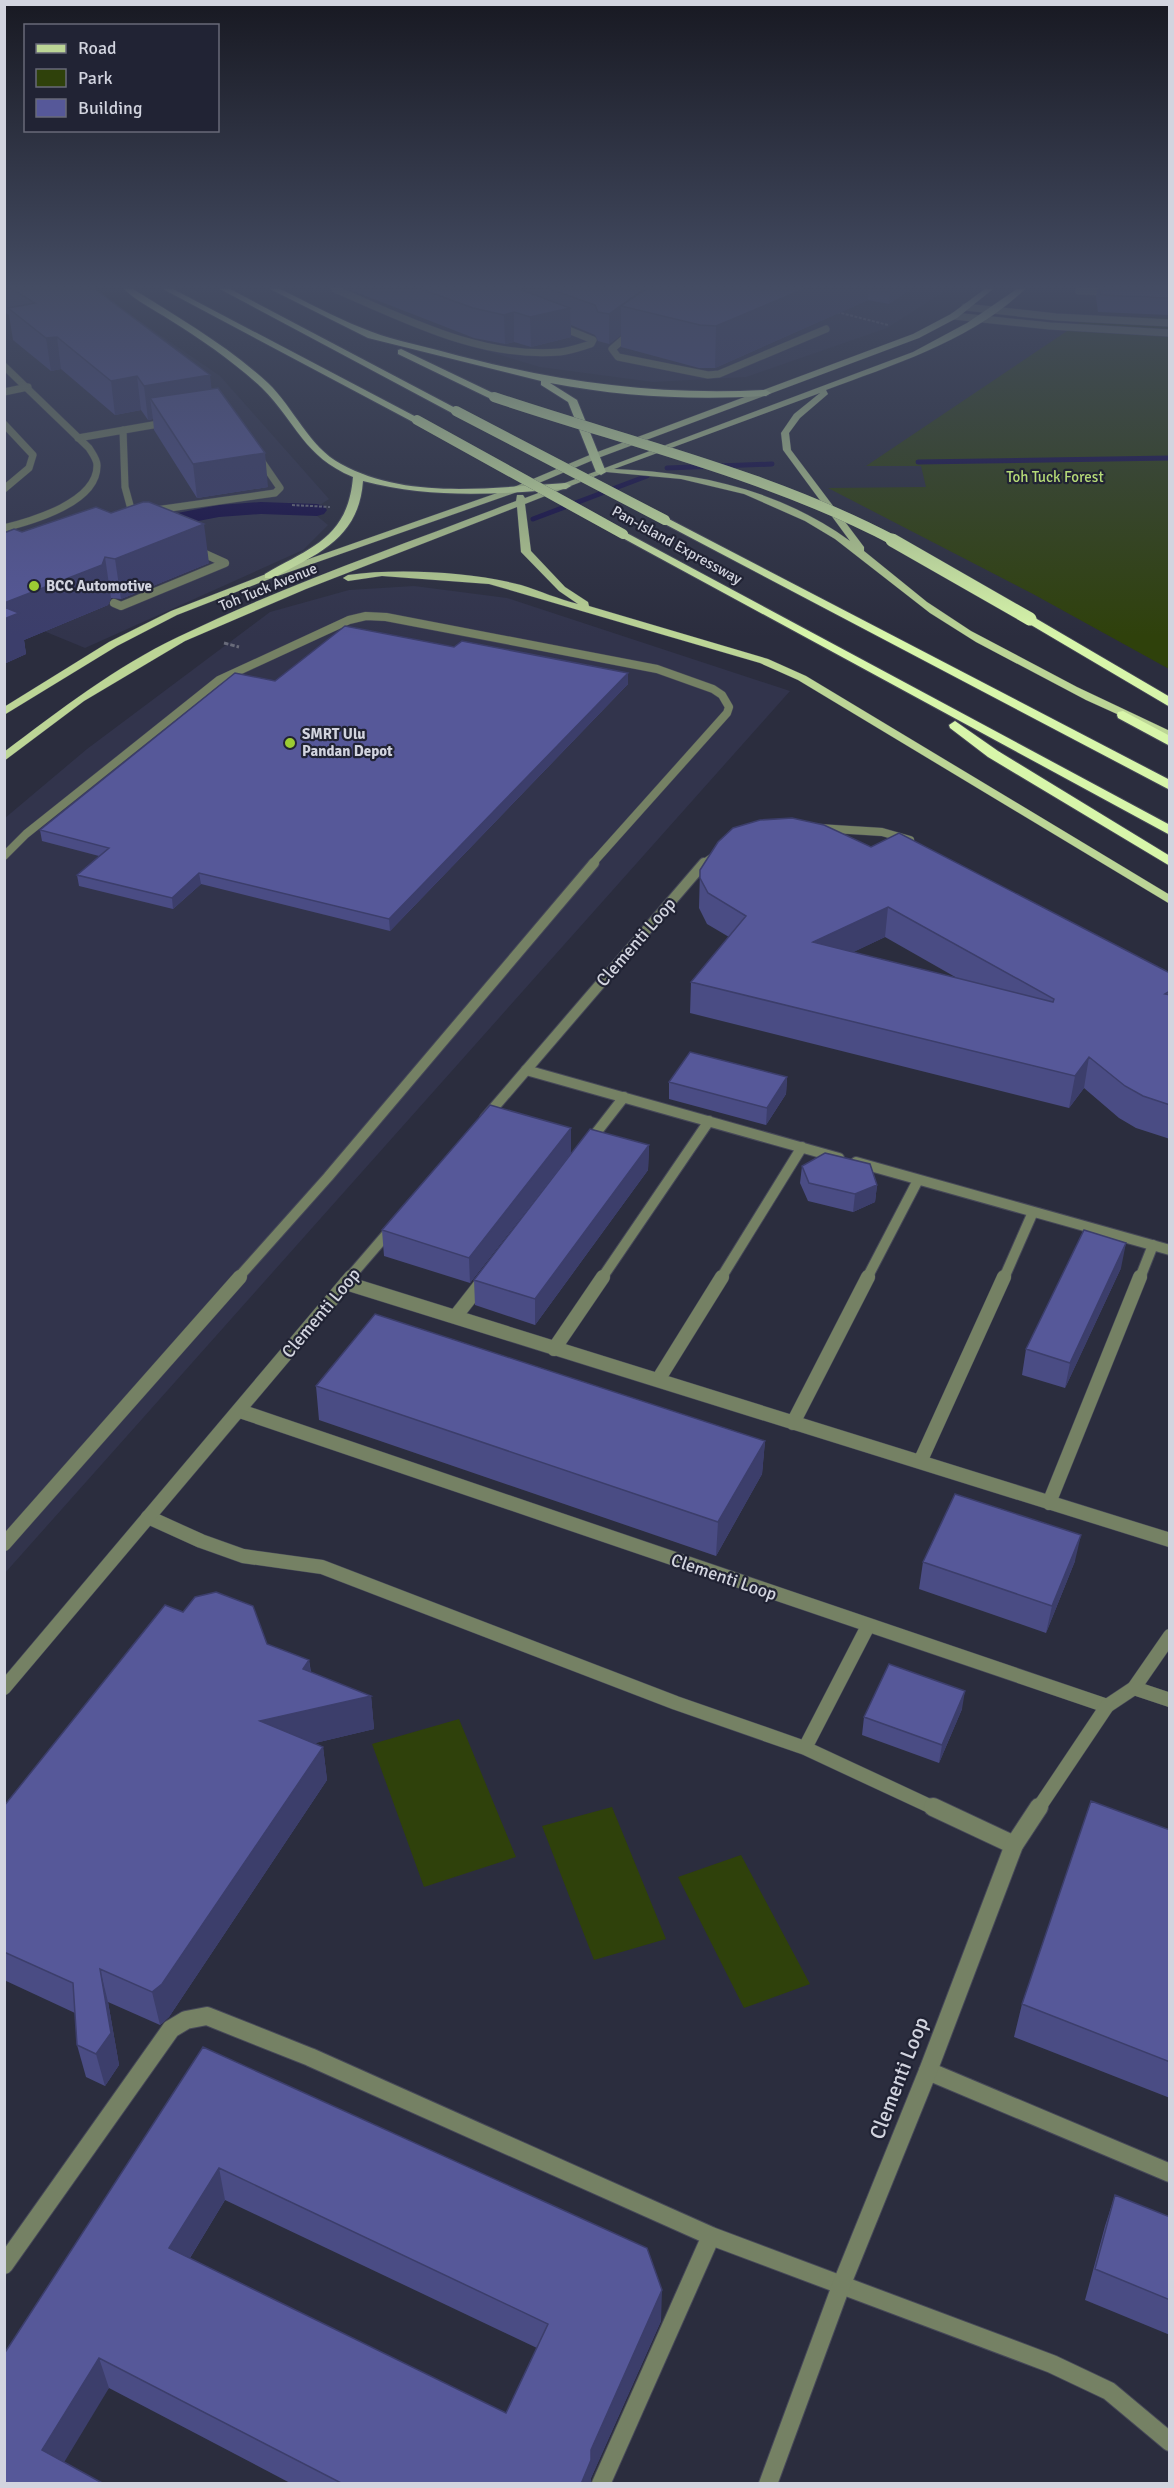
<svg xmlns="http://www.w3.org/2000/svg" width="1174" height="2488" viewBox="0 0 1174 2488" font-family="Signika,sans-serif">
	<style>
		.built { fill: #32344c }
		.green { fill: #2f410b }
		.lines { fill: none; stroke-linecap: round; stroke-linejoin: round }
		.stream { stroke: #140c47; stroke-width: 5 }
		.canal { fill: #140c47; fill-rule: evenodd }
		.service-far4-casing { stroke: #464858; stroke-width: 8 }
		.service-far3-casing { stroke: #464858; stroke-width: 9 }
		.service-far2-casing { stroke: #464858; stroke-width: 12 }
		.service-far1-casing { stroke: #464858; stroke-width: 15 }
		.service-casing { stroke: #464858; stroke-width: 20 }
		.minor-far4-casing { stroke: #464858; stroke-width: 8 }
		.minor-far3-casing { stroke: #464858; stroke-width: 9 }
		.minor-far2-casing { stroke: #464858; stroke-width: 12 }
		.minor-far1-casing { stroke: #464858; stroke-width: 15 }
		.minor-casing { stroke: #464858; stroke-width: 20 }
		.tertiary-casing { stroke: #464858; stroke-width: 8 }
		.primary-casing { stroke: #464858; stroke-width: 1 }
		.motorway-casing { stroke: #464858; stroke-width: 2 }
		.path-far1 { stroke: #696b7a; stroke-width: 2; stroke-dasharray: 3 1.5; stroke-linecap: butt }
		.path { stroke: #696b7a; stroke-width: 3; stroke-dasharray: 4.5 2; stroke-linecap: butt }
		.service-far4 { stroke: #758164; stroke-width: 7 }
		.service-far3 { stroke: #758164; stroke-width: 8 }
		.service-far2 { stroke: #758164; stroke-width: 10 }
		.service-far1 { stroke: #758164; stroke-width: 14 }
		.service { stroke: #758164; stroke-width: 18 }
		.minor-far4 { stroke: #758164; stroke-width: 7 }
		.minor-far3 { stroke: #758164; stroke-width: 8 }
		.minor-far2 { stroke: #758164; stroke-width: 10 }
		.minor-far1 { stroke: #758164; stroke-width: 14 }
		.minor { stroke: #758164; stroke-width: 18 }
		.tertiary { stroke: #758164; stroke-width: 7 }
		.primary { fill: #bcd596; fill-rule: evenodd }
		.motorway { fill: #d8f6aa; fill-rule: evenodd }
		.motorway-bridge-far1-casing { stroke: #464858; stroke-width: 10; stroke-linecap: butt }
		.motorway-bridge-casing { stroke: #464858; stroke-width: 14; stroke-linecap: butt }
		.motorway-bridge-far1 { stroke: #d8f6aa; stroke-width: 10 }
		.motorway-bridge { stroke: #d8f6aa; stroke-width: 13 }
		.wall { fill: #4a4c84; fill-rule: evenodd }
		.shaded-wall { fill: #3c3e6b }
		.building { fill: #565899; stroke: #3c3e6b; stroke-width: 1.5; fill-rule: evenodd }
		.poi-dot { fill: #9bcb33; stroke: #212334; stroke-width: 2 }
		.labels { text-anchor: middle; stroke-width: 4.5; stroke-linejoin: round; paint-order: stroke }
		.far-park-label { font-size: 15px; fill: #b5da77; stroke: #212334 }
		.far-street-label { font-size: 15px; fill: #d2d4df; stroke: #212334 }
		.far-poi-label { font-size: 15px; font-weight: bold; fill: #d2d4df; stroke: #212334; text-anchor: start }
		.street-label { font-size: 18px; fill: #d2d4df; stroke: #212334 }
		.near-street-label { font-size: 21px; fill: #d2d4df; stroke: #212334 }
	</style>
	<rect width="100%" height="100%" fill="#2b2d3e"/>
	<path class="built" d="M4 289H93L220 376 329 499 311 511 328 525 303 550 85 648 5 615Z
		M325 289H948L887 328 746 377 653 382 540 367 436 336Z
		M414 586 507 598 790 691 5 1573V818L87 749 270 612 349 590Z"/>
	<path class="green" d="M1091 315 1169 318V669L1033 594 828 488 926 487 921 466H866Z
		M459 1719 516 1857 424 1887 372 1744Z
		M612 1807 666 1939 594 1960 542 1826Z
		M741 1855 810 1984 744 2008 678 1877Z"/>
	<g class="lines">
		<path class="stream" d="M918 462 1170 458
			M667 468 772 464
			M533 519 647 476"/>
		<path class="canal" d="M261 502 317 504 324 506 327 510 324 514 317 516 261 514 219 517 141 532 134 530 130 526 134 522 141 520 219 505Z"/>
		<defs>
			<path id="service-far4" d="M335 289C405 319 481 359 560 352 570 351 581 347 591 344L593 340 556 325
				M634 330 612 349 618 357 708 375 719 374 826 329
				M4 392 28 387
				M4 424 33 455 29 468 4 489
				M123 430 125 487 131 509 142 512 275 493 280 488 258 456
				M78 438 170 422"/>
			<path id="service-far3" d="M114 603 121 606 225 563 194 549
				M4 856 26 834 219 680 349 620 366 616 386 617 657 669 713 689 722 695 729 707 727 713 592 864"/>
			<path id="service-far2" d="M526 1070 839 1158
				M589 1142 624 1097
				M856 1162 1170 1250
				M238 1278 328 1177 594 863
				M602 1278 709 1121
				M721 1278 802 1147
				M867 1278 918 1180
				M1004 1278 1033 1212
				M1140 1278 1153 1245"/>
			<path id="service-far1" d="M346 1283 1170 1540
				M455 1317 484 1280
				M554 1349 603 1277
				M658 1380 722 1277
				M240 1411 1107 1706
				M793 1423 868 1277
				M920 1462 1004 1277
				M1049 1503 1140 1277
				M148 1517 201 1541 243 1556 322 1567 676 1703 805 1748 936 1809
				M4 1544 240 1277
				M1134 1688 1170 1700
				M805 1748 868 1626"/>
			<path id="service" d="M933 1807 1014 1845
				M928 2071 1170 2173
				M4 2265 171 2029 186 2020 207 2016 310 2057 711 2236 1052 2364 1109 2391 1170 2442
				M601 2484 711 2236"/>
			<path id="minor-far4" d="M1079 291 1111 292"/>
			<path id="minor-far3" d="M818 828 882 832 910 840
				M703 864 716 855"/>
			<path id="minor-far2" d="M485 1118 704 863
				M349 1278 392 1228"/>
			<path id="minor-far1" d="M4 1688 351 1277
				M1038 1809 1107 1706 1134 1688 1170 1636"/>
			<path id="minor" d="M768 2484 841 2286 928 2071 1014 1845 1039 1807"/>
			<path id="tertiary" d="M965 307 1056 317 1170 323
				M954 316 1050 326 1170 333
				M4 366 89 448C92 453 97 459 97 465 98 502 32 521 4 528"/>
			<path id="primary" d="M985 289H993L957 318 919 338 598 458 520 491 272 578 177 615 117 646 4 715V707L109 642 171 611 266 574 514 487 592 454 913 334 951 314Z
				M1017 289H1025C973 340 893 365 826 390L828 394 800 418 789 433 791 450 864 547V551L927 602 971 631 1077 687 1170 731V738L1086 700 976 642 930 613 835 539 805 521 744 494 681 479 606 472 525 504 531 551 565 587 588 602 589 606 768 659 806 676 1170 895V904L798 680 760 663 489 584 382 576 348 581 343 578 348 575C399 568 471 572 521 585 540 591 558 599 578 604L559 591 521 552 517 507 306 589 185 641 84 701 4 761V752C60 710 115 667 178 637 287 584 403 545 516 501L517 495H523L525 498 913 352 967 323ZM820 393 794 414 781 433 783 450 850 541C780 490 698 472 614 469Z"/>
			<path id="motorway" d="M124 289H133C179 318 228 346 268 383 294 408 309 447 341 464 408 501 494 487 566 483L571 486 566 489C497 494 431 499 363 481 359 539 317 554 273 578H265V574C311 547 348 538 353 477 303 456 297 423 262 388 234 362 202 340 170 320 155 310 136 301 124 289Z
				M163 289H173L422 420 413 422Z
				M220 289H230L461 411 452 413Z
				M270 289H280C307 302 334 317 362 328 387 339 415 344 441 351 551 381 652 396 766 390L771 393 766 396C693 400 622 397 550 383L577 400 606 472 601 475 596 472 568 402 541 385V381L368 338Z
				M401 349 497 395 499 397 491 399 398 354V350Z
				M665 517 1170 780V790L661 522 660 520Z
				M623 531 1170 825V835L619 536 617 534Z
				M1030 615 1170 697V707L1026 622V616Z
				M1123 711 1170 736V746L1118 718 1117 715 1118 712Z
				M955 721 998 751 1170 856V866L988 757 950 728 949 725Z"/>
		</defs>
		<use href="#service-far4" class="service-far4-casing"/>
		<use href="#service-far3" class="service-far3-casing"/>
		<use href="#service-far2" class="service-far2-casing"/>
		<use href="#service-far1" class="service-far1-casing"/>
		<use href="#service" class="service-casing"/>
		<use href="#minor-far4" class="minor-far4-casing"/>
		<use href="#minor-far3" class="minor-far3-casing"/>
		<use href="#minor-far2" class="minor-far2-casing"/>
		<use href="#minor-far1" class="minor-far1-casing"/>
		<use href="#minor" class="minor-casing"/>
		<use href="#tertiary" class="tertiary-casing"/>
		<use href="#primary" class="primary-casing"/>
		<use href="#motorway" class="motorway-casing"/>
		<path class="path-far1" d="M837 312 888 325
			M292 505 330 507"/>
		<path class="path" d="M224 643 239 647"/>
		<use href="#service-far4" class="service-far4"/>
		<use href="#service-far3" class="service-far3"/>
		<use href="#service-far2" class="service-far2"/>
		<use href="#service-far1" class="service-far1"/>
		<use href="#service" class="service"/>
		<use href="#minor-far4" class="minor-far4"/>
		<use href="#minor-far3" class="minor-far3"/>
		<use href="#minor-far2" class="minor-far2"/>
		<use href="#minor-far1" class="minor-far1"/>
		<use href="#minor" class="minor"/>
		<use href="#tertiary" class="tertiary"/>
		<use href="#primary" class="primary"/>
		<use href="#motorway" class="motorway"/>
		<defs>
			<path id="motorway-bridge-far1" d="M494 397C628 442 770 475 895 541
				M456 411 665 520
				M417 420 623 534"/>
			<path id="motorway-bridge" d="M892 540 1030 619"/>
		</defs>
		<use href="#motorway-bridge-far1" class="motorway-bridge-far1-casing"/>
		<use href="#motorway-bridge" class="motorway-bridge-casing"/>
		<use href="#motorway-bridge-far1" class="motorway-bridge-far1"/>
		<use href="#motorway-bridge" class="motorway-bridge"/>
	</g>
	<path class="wall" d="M4 289H95L211 389 268 487 197 498 154 430 153 419 148 420 141 410 115 415 61 369 51 371 13 340 9 315 4 312Z
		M348 289H911L889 304 868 300 715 368H699L621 347V335L609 344 598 341 595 335 571 325V337L531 347 514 342 505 344 474 338Z
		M1097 289H1170V315L1098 312 1096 297Z
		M22 532 209 563 121 599 111 598 108 605 24 640 26 654 4 664V533Z
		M275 681 628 684 390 931 201 884 173 909 79 886 77 875 99 856 42 841 40 830Z
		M871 847 1170 973V1139L1136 1128 1119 1118 1084 1088 1069 1108 690 1013 691 982 729 937 707 924 699 908 700 870ZM885 937 957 978 853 952Z
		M787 1077 786 1094 766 1125 669 1099V1082Z
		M571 1128V1153L649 1145 648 1170 535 1325 475 1305 474 1280 566 1160 470 1283 384 1256 382 1230Z
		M802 1166 877 1185 875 1202 853 1212 808 1201 800 1183Z
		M1121 1268 1065 1388 1022 1375 1026 1349Z
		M316 1386 765 1441 762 1474 716 1556 319 1420Z
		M1075 1561 1046 1633 919 1589 923 1562Z
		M267 1644 309 1660 311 1672 371 1696 374 1729 315 1743 323 1747 327 1780 169 2017 160 2025 108 2002 119 2065 105 2086 86 2077 77 2045 75 2013 4 1980V1806Z
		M962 1709 939 1763 862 1735 864 1717Z
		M1170 1830V2098L1014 2037 1022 2004Z
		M203 2047 661 2321 591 2478V2484H292L109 2388 4 2484ZM225 2200 537 2348 506 2413 190 2258Z
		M1115 2195 1170 2217V2335L1085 2300 1105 2226Z"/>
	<path class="shaded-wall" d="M644 289H667L621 306V335L609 344V314Z
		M804 289H869L868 300 715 368 716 326Z
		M890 289H911L889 304Z
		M570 308 571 337 531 347 530 317Z
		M514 312V342L505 344 504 315Z
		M57 337 61 369 51 371 46 338Z
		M210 375 214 409 150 398 153 419 148 420 144 386Z
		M137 376 141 410 115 415 111 381Z
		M265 453 268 487 197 498 193 464Z
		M204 524 209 563 121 599 115 559Z
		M105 557 111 598 108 605 24 640 26 654 4 664V603Z
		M628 673V684L390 931 389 919Z
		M199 873 201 884 173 909 172 898Z
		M888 907 885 937 810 973 813 942Z
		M1089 1057 1084 1088 1069 1108 1075 1076Z
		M787 1077 786 1094 766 1125 767 1108Z
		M571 1128V1153L470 1283 469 1258Z
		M649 1145 648 1170 535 1325V1299Z
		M877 1185 875 1202 853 1212 855 1194Z
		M1126 1243 1121 1268 1065 1388 1070 1363Z
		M765 1441 762 1474 716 1556 718 1522Z
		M1081 1535 1075 1561 1046 1633 1052 1606Z
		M309 1660 313 1694 303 1669Z
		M965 1691 962 1709 939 1763 942 1745Z
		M371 1696 374 1729 265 1755 260 1721Z
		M323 1747 327 1780 169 2017 160 2025 152 1992Z
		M100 1969 108 2002 119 2065 105 2086 96 2054Z
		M219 2168 225 2200 177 2279 169 2248Z
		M662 2290 661 2321 591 2478V2484H581L591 2450Z
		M99 2358 109 2388 54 2479 42 2450Z"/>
	<path class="building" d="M12 289H95L210 375 144 386 137 376 111 381 57 337 46 338 8 308 35 303Z
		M421 289H519L570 308 530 317 514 312 504 315 473 308Z
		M550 289H644L609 314 598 312 595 305Z
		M646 289H804L716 326 700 325 621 306Z
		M1099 289H1170V298L1101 295Z
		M218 388 265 453 193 464 150 398Z
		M143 502H149L204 524 115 559 105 557 102 565 4 603V533L14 529 22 532 96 507 111 513Z
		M4 607 19 613 4 619Z
		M345 626 454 647 462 641 628 673 389 919 199 873 172 898 77 875 109 848 40 830 235 673 275 681Z
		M792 818 824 825 871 847 899 833 1170 973V991L1165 994 1170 995V1105L1143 1096 1125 1086 1089 1057 1075 1076 691 982 746 916 708 893 700 878V870L718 842 733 828 760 820ZM888 907 1054 999 1053 1002 813 942Z
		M690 1052 787 1077 767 1108 669 1082Z
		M490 1105 571 1128 469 1258 382 1230Z
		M590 1129 649 1145 535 1299 474 1280Z
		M825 1153 870 1164 877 1185 855 1194 809 1183 802 1166Z
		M1084 1230 1126 1243 1070 1363 1026 1349Z
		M375 1314 765 1441 718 1522 316 1386Z
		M955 1494 1081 1535 1052 1606 923 1562Z
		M216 1592 253 1606 267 1644 309 1660 303 1669 371 1696 260 1721 323 1747 162 1984 152 1992 100 1969 111 2033 96 2054 77 2045 73 1983 4 1952V1806L165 1605 183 1612 195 1597Z
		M889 1664 965 1691 942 1745 864 1717Z
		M1091 1801 1170 1830V2062L1022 2004Z
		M203 2047 647 2248 662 2290 591 2450V2460L581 2484H343L99 2358 42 2450 104 2484H4V2354ZM219 2168 548 2324 506 2413 169 2248Z
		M1115 2195 1170 2217V2300L1095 2269Z"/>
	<linearGradient id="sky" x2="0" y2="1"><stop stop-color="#181922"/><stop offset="0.45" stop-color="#444c63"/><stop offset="1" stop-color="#444c63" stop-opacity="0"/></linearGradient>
	<rect width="1174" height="637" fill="url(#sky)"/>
	<g class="poi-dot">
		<circle cx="34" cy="586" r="6"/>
		<circle cx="290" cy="743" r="6"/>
	</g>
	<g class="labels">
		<g class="far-park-label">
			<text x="1055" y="482">Toh Tuck Forest</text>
		</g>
		<g class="far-street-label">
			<text transform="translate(677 545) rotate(29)" y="5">Pan-Island Expressway</text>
			<text transform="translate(268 587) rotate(-22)" y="5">Toh Tuck Avenue</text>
		</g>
		<g class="far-poi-label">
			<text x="46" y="591">BCC Automotive</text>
			<text x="302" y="739">SMRT Ulu<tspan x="302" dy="17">Pandan Depot</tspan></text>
		</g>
		<g class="street-label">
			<text transform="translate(636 942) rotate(-49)" y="6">Clementi Loop</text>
			<text transform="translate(321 1313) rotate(-50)" y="6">Clementi Loop</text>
			<text transform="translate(724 1577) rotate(19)" y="6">Clementi Loop</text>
		</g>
		<g class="near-street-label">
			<text transform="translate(899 2078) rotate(-69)" y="7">Clementi Loop</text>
		</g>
	</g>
	<rect width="1174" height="2488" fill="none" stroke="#d2d4df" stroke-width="12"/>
	<rect x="24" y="24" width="195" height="108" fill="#212334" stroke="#686a78" stroke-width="1.5"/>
	<rect x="36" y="44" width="30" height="9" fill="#bcd596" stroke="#686a78" stroke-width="1.5"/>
	<text x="78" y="54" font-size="18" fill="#d2d4df">Road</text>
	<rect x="36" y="69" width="30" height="18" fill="#2f410b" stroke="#686a78" stroke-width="1.5"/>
	<text x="78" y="84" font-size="18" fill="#d2d4df">Park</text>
	<rect x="36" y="99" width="30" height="18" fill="#565899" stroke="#686a78" stroke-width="1.5"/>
	<text x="78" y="114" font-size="18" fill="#d2d4df">Building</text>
</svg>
